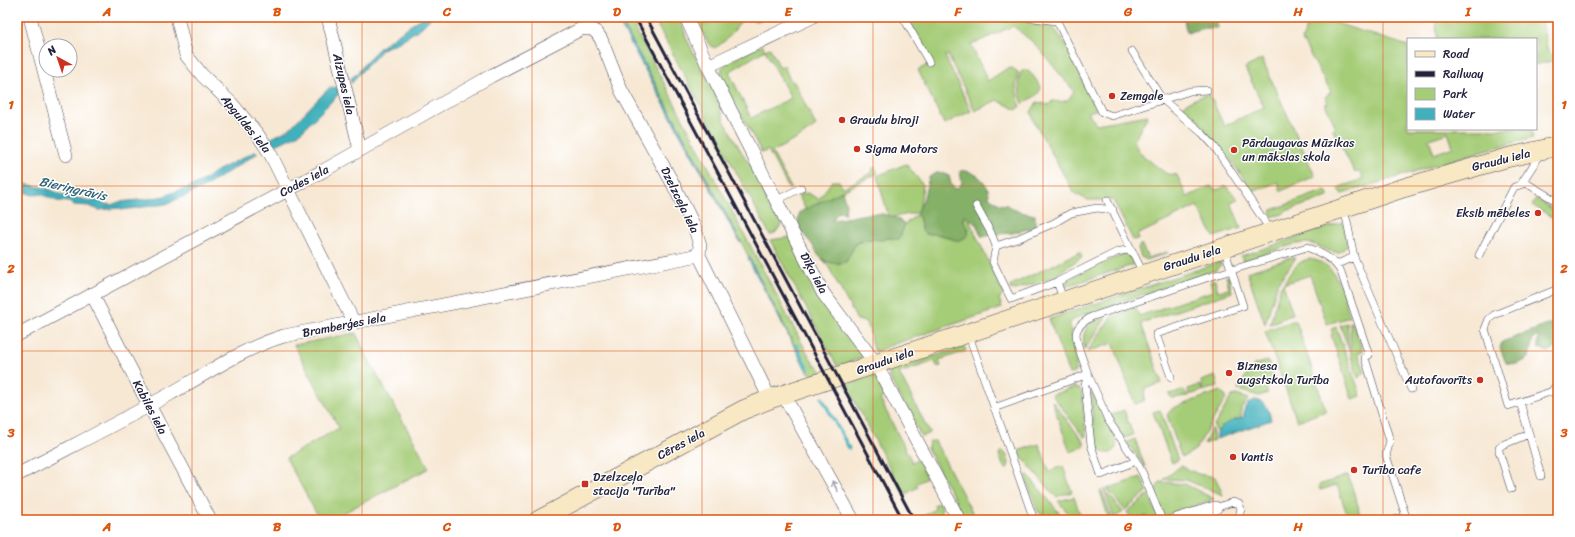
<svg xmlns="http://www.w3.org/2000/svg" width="1575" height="537" viewBox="0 0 1575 537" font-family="Sriracha,sans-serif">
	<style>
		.green { fill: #a5cc77; stroke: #647759; fill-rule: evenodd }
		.forest { fill: #84b068; stroke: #536952 }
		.water { fill: #40b0bc; stroke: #31697c }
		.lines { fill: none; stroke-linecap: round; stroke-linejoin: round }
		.stream { stroke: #40b0bc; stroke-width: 3.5 }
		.service-casing { stroke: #424052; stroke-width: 8 }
		.minor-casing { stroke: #424052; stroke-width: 14 }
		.secondary-casing { stroke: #424052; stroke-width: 20 }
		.service { stroke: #fff; stroke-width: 7 }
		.minor { stroke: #fff; stroke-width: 13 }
		.secondary { stroke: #f8e8c3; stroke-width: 19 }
		.rail { stroke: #22223b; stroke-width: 3 }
		.oneway { stroke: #9c9ca7 }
		.grid { fill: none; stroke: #de560e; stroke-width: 1; stroke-opacity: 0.55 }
		.poi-dot { fill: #c8321e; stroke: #fff; stroke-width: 1.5 }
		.labels { text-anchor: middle; stroke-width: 3; stroke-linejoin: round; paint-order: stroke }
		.street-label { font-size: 12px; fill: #22223b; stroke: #fff }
		.poi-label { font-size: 12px; fill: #22223b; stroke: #fff; text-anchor: start }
		.water-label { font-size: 13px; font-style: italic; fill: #306275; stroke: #fff }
		.neatline { fill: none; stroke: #de560e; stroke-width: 1.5 }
		.grid-label { font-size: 13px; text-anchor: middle; font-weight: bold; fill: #de560e }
	</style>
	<rect width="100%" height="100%" fill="#fff"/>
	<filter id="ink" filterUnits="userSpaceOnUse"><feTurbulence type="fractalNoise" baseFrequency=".025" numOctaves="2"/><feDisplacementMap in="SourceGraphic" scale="8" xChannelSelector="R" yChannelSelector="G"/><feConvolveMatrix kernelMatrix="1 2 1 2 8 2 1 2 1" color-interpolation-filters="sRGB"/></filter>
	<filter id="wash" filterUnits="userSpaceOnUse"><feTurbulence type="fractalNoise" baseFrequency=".012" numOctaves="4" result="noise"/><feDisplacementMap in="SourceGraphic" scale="16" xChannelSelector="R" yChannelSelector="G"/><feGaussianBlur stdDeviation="0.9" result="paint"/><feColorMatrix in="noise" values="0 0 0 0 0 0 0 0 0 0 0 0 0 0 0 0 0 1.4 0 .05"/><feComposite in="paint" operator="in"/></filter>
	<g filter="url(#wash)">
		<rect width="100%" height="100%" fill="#f7e8d4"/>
		<path class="green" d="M619 17H629L804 347 815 366 817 365 822 372 814 375 807 371 741 242Z
			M653 17H680L687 40 718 100 724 120 741 151 756 174 769 206 782 224 775 233 770 235Z
			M694 17H772L756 21 743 19C735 29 726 43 714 48L709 44Z
			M907 17H1018L1043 26 1053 27 1066 44 1096 110 1088 112 1096 124 1148 115 1134 141 1139 152 1152 163 1167 174 1177 175 1187 197 1210 186 1217 190 1226 186 1238 199 1231 202 1241 228 1214 237 1197 206 1137 235 1139 239 1133 240 1113 200H1088L1074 193 1033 120 1031 112 1037 102 1049 105 1052 101 1061 102 1068 100 1074 91 1034 43 1013 26 971 45 988 81 1006 69 1012 68 1018 72 1016 88 1020 106 1017 110 997 100 975 111 948 55 945 56 971 111 944 124 918 70 931 63Z
			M1310 17H1317L1408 46V120L1407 121 1408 129H1531L1533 138 1478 152 1342 194 1338 189 1340 187 1363 179 1360 171 1355 173 1333 130 1335 125 1325 104 1328 103 1325 97 1331 92 1302 40ZM1448 133 1453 147 1434 154 1429 139Z
			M1436 17H1540L1549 55 1558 53V59L1536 65V39H1437Z
			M762 45 765 50 770 48 780 68 784 66 790 80 794 82 816 126 800 137 772 152 791 188 789 189 768 150 762 153 726 87 721 73 722 68 727 63ZM765 50 791 98 751 118 729 72Z
			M1262 59 1315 176 1281 191 1278 182 1252 192C1233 160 1211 136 1184 110L1183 106 1188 102 1209 93 1224 126 1264 107 1245 68Z
			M1024 70C1029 71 1031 73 1034 77 1047 93 1036 95 1023 104 1019 94 1018 84 1020 73Z
			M906 164 923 185 919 212 889 218 877 176Z
			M875 167 878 173 806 210 798 195 807 193 819 199 832 181H839L843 188 873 172 872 169Z
			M1326 190 1328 194V197L1286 211 1283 214 1271 217 1270 216 1272 210Z
			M1536 198 1558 213V221L1532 205Z
			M964 214 970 218V222L1001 289 1004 288 1003 295 999 298 1002 308 889 346 876 352C868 343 873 333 866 322L857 320 827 264 821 258 836 264 846 262 856 243 870 239 882 240 887 238 899 239 905 224 916 215 920 218 921 229 926 234C938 233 946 236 957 241L969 229 963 221Z
			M1343 222 1347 246 1340 252C1329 254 1319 244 1307 243 1294 242 1258 256 1243 261L1241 256Z
			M790 237 797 249 803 269 814 289 836 320 840 328 863 355 862 358 837 366 770 240Z
			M1141 244 1148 258 1167 252 1168 253 1147 260 1141 257 1138 248Z
			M1080 252 1082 257 1053 277 1016 290 1010 289 1011 285Z
			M1126 253 1130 257 1133 265 1064 287 1065 282 1076 275Z
			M1293 257 1295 259 1278 283 1265 324 1247 272Z
			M1309 259C1339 262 1342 293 1350 317L1327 324 1310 275 1283 284 1293 314 1270 324 1281 285 1283 284C1290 274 1296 261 1309 259Z
			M1220 262 1221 265 1216 270 1082 315 1070 322C1070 339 1081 358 1074 373L1069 374 1049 319Z
			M1226 276 1229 277 1232 292 1141 323 1162 383 1145 389 1144 401 1135 404 1113 343 1087 352 1111 317 1136 307 1139 316 1213 291 1210 282 1215 280 1218 291 1229 289Z
			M1106 318 1085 349C1080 332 1088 320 1106 318Z
			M1292 321H1296L1326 411 1297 421 1265 331Z
			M1350 322H1352L1363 351 1358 353 1365 372 1358 378 1351 357Z
			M1347 323 1349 350 1340 325Z
			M1336 327 1361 396 1352 399 1331 335 1333 334 1331 329Z
			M356 333 366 355 429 468 330 520H320L286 458 339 428 294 345Z
			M962 347H964L966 351 939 360 941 366 937 367 935 361 899 373 930 433 924 436H921L889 377 890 372 893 370Z
			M1268 361 1276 383 1266 387 1268 393 1259 396 1238 390 1239 386 1254 365Z
			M874 375 885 396 880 399 912 462 918 460 927 478 916 484 918 487 904 495 846 385Z
			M1215 376 1218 386 1203 391 1201 381Z
			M1200 385 1202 391 1189 395 1188 389Z
			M1074 387 1080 389 1082 393 1086 436 1084 437 1052 395Z
			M1184 390 1188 396 1171 398 1169 394Z
			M1220 391 1224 394 1226 398 1196 449 1184 457 1181 456 1167 415 1173 408Z
			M1091 393 1093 394 1104 418 1117 439 1116 448 1111 453C1106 453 1102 453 1099 450 1092 442 1092 405 1091 393Z
			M1236 395 1249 399 1241 408V419C1233 421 1221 425 1217 432L1214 426 1230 399 1232 396Z
			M1052 401 1084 442V447L1070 452Z
			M1124 410 1133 435 1125 438 1110 416Z
			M1160 410 1178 460 1172 463 1153 412Z
			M1212 428 1214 440 1204 444Z
			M1135 439 1145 467 1127 442Z
			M933 441H935L976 520H966L927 448 930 442Z
			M1039 444 1049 471 1063 466 1072 492 1056 497 1017 451Z
			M1002 451 1006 454 1009 463 1007 469 1004 468 999 455 1000 452Z
			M1181 466 1198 474 1215 477 1223 495 1186 480 1164 479Z
			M1027 475H1028L1065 520H1056L1038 512 1026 479Z
			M1348 475 1359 509 1358 510 1362 519 1349 520 1337 485 1320 490 1319 485Z
			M1141 477 1148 491 1125 510 1107 489Z
			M1160 482 1185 484 1214 499 1163 517 1153 494Z
			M1104 489 1123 512 1114 518Z
			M1100 491H1102L1112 519 1109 520Z
			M1149 494 1158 517 1151 520 1146 516 1138 520H1133L1127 512Z
			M1074 497 1082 520H1074L1058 501Z
			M940 502C943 508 939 513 943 520H924L922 517 935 509 934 505Z"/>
		<path class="forest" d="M1183 17H1217L1218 28H1204L1187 33Z
			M960 171C974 169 990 183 989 197L999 204 1007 205 1020 212 1035 215V227L1013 233 996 234 982 237 976 224 964 215 963 221C971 231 971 237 957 241 946 236 938 233 926 234L921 229 920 218 916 215 923 201 929 177 939 172 949 176 951 184 956 189 962 183Z
			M842 191 846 204 845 213 838 212 832 220C861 217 879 205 905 224L899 239 887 238 882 240 870 239 856 243 846 262C838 264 830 264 822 259 818 256 815 250 813 246 805 234 794 229 800 212Z
			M1558 321V346L1548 352 1538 347V335L1533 338 1529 358 1518 364 1506 363 1500 348 1502 342Z"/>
		<path class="water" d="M422 17H432L422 27 399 42 382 49 375 58 356 77 352 83H351V78C360 73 364 62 372 55 386 41 406 29 422 17Z
			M616 17H619L741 242 740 243Z
			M332 87 338 88 339 94 299 134 274 146 270 139 289 129 329 88Z
			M256 151 258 153 201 189 166 204 121 210 119 208 99 210 89 206 74 205 69 202 57 201 41 194 33 195 17 190V180L26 184 49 189 62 195 92 201 97 200 105 204 111 205 119 202 148 199 164 196 189 187 204 180 213 173Z
			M749 257 807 371 748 259Z
			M1255 400C1267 401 1269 411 1271 420L1217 439C1215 424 1233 421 1244 417 1243 408 1246 403 1255 400Z"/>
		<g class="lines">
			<path class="stream" d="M796 345 808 369
				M822 398 849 448"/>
		</g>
	</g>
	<g filter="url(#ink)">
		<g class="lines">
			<defs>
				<path id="service" d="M903 17 929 62
					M1026 17 1057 21
					M1055 17 1102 112 1112 116 1190 91 1207 90
					M1132 51 1162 99 1202 133 1214 146 1271 231
					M1521 184 1536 161 1539 151
					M1107 200 1143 273
					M775 201 801 188
					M976 206 991 233 996 246 993 262 1011 299 1057 282 1117 252 1126 250 1132 252
					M1343 209 1347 221 1354 257 1411 389
					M996 246 1017 239 1054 223 1071 213 1097 208 1113 210
					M1479 255 1514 187 1526 183 1558 202
					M1337 264 1354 257
					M1057 282 1064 301
					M968 333 1034 520
					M1088 374 1108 420 1136 461 1143 474 1162 520
					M1088 374 1085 385 1091 445 1101 475 1136 461
					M1171 377 1156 334 1243 306 1224 248
					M1556 390 1508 406 1485 329 1489 319 1494 315 1558 289
					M1520 402 1541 476
					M994 408 1088 374C1085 365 1073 338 1077 330 1079 324 1087 320 1091 317L1209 277 1307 247C1321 253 1333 258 1341 272L1369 355 1365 358 1390 441 1386 455 1407 520
					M1511 489 1499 451V448L1502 445 1529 434
					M1215 508 1233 502 1239 504 1241 509 1238 520
					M1394 520 1406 516"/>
				<path id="minor" d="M30 17 66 155
					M177 17 186 55 202 75 231 103 258 135 271 155 354 323
					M328 17 360 150
					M686 17 708 66 823 293 876 364 959 520
					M708 66 812 17
					M92 294 149 405 210 520
					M17 335 323 171 491 76 581 29 591 28 597 33 601 39 621 90 672 182 694 226 700 245 699 255 770 399
					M1556 390 1558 389
					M783 394 853 520
					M17 475C68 448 120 422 170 394 207 373 244 348 284 336L699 255
					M1177 520 1215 508"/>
				<path id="secondary" d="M539 520 743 410 770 399 1400 189 1506 158 1558 146"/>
			</defs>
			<use href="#service" class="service-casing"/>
			<use href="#minor" class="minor-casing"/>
			<use href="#secondary" class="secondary-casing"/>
			<use href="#service" class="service"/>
			<use href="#minor" class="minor"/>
			<use href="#secondary" class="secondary"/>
			<path class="rail" d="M635 17 903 520
				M646 17 914 520"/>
		</g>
		<defs><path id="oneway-shaft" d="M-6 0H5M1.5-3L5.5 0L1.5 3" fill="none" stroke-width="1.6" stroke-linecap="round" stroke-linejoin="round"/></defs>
		<use class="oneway" href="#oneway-shaft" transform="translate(835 486) rotate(-118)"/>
	</g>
	<path class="grid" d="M192 17V520M362 17V520M532 17V520M702 17V520M873 17V520M1043 17V520M1213 17V520M1383 17V520M17 186H1558M17 351H1558"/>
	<g class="poi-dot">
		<circle cx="1112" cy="96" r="4"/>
		<circle cx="842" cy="120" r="4"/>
		<circle cx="857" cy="149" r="4"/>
		<circle cx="1234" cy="150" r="4"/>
		<circle cx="1538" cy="213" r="4"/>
		<circle cx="1229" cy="373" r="4"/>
		<circle cx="1480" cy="380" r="4"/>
		<circle cx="1233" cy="457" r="4"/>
		<circle cx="1354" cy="470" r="4"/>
		<rect x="581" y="480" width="8" height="8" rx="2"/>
	</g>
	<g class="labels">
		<g class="street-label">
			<text transform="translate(344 84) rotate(77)" y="4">Aizupes iela</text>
			<text transform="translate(246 124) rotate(51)" y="4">Apguldes iela</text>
			<text transform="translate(1501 160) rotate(-14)" y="4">Graudu iela</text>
			<text transform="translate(304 181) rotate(-28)" y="4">Codes iela</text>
			<text transform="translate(680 200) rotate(64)" y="4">Dzelzceļa iela</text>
			<text transform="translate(1192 258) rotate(-18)" y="4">Graudu iela</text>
			<text transform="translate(814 273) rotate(62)" y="4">Dīķa iela</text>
			<text transform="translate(344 325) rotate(-11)" y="4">Bramberģes iela</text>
			<text transform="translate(885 361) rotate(-19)" y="4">Graudu iela</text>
			<text transform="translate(150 407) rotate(62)" y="4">Kabiles iela</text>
			<text transform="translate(681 444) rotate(-28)" y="4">Cēres iela</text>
		</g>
		<g class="poi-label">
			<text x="1120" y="100">Zemgale</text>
			<text x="850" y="124">Graudu biroji</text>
			<text x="1242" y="147">Pārdaugavas Mūzikas<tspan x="1242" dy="14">un mākslas skola</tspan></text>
			<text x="865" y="153">Sigma Motors</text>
			<text x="1530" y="217" text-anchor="end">Eksib mēbeles</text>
			<text x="1237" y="370">Biznesa<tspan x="1237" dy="14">augstskola Turība</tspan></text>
			<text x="1472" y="384" text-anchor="end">Autofavorīts</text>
			<text x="1241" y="461">Vantis</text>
			<text x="1362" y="474">Turība cafe</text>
			<text x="593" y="481">Dzelzceļa<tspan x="593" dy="14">stacija "Turība"</tspan></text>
		</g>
		<g class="water-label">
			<text transform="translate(73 188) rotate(13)" y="5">Bieriņgrāvis</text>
		</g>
	</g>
	<rect width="1575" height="537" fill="none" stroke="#fff" stroke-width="44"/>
	<rect x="1407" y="38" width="130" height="92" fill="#ffffff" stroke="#a7a7b1"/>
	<rect x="1415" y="51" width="20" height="6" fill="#f8e8c3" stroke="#a7a7b1"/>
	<text x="1443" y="58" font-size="12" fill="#22223b">Road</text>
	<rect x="1415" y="71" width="20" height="6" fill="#22223b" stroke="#a7a7b1"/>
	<text x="1443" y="78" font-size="12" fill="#22223b">Railway</text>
	<rect x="1415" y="88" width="20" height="12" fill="#a5cc77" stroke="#a7a7b1"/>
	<text x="1443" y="98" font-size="12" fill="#22223b">Park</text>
	<rect x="1415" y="108" width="20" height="12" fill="#40b0bc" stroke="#a7a7b1"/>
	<text x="1443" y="118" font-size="12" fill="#22223b">Water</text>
	<g transform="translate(58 58) rotate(320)"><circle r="19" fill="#ffffff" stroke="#a7a7b1"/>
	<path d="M0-3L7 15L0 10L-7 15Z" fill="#c8321e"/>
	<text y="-6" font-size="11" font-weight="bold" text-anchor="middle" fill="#22223b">N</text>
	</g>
	<rect x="22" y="22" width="1531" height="493" class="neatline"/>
	<g class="grid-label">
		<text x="107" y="16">A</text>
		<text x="277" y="16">B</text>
		<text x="447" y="16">C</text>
		<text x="617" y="16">D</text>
		<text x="788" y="16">E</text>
		<text x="958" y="16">F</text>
		<text x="1128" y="16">G</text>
		<text x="1298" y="16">H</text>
		<text x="1468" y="16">I</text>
		<text x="11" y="109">1</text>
		<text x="1564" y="109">1</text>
		<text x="11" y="273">2</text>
		<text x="1564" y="273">2</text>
		<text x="11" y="437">3</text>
		<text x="1564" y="437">3</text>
		<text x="107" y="531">A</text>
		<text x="277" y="531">B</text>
		<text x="447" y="531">C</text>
		<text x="617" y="531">D</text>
		<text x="788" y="531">E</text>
		<text x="958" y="531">F</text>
		<text x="1128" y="531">G</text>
		<text x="1298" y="531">H</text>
		<text x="1468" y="531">I</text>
	</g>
</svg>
